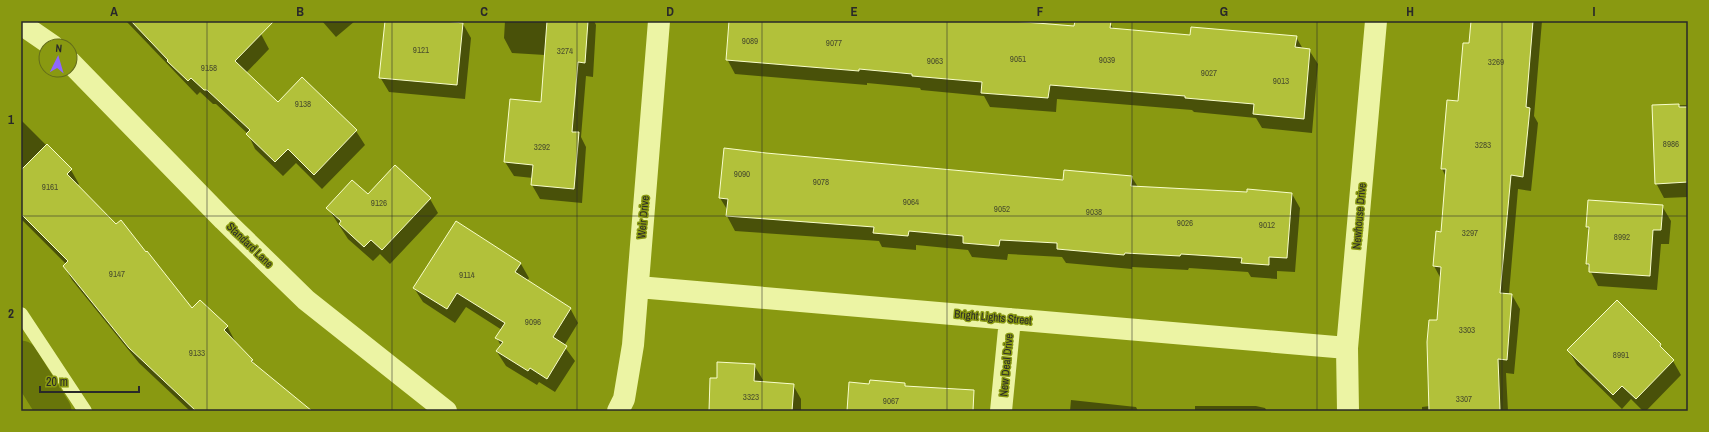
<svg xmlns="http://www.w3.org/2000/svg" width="1709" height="432" viewBox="0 0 1709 432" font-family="'Archivo Narrow',sans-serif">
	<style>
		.shadow { fill: #0007 }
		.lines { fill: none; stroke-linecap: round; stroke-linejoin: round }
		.canal { stroke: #68750a; stroke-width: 35 }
		.building { fill: #b2c13a; stroke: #f9fecc }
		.service { stroke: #ecf4a4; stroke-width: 14 }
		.minor { stroke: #ecf4a4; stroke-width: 22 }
		.grid { fill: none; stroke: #292929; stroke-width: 1; stroke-opacity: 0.55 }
		.labels { text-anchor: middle; stroke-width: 3; stroke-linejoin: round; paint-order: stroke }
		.number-label { font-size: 9px; fill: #4b4f2d }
		.street-label { font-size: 11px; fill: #292929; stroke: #899911 }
		.neatline { fill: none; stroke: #292929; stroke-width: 1.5 }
		.grid-label { font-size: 13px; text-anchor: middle; font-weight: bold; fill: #292929 }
	</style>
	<rect width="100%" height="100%" fill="#899911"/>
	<path class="shadow" d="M126 21H247L261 34 269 49 246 73 278 103 302 78 356 131 365 145 322 189 296 163 283 176 255 149 248 134 216 104H213L200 92 197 95Z
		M322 21H355L336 37Z
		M386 21H435L463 24 471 38 465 99 389 92 380 77Z
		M505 21H594L596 25 593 77 586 76 581 137 586 147 582 203 540 199 532 185 533 178 514 176 505 162 542 103 545 55 512 53 504 38Z
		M740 21H1028L1029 24 1075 28 1076 21H1084L1110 23 1114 30 1191 37H1296L1303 49 1309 50 1318 64 1312 133 1262 128 1256 118 1194 112 1192 110 1057 99 1056 112 990 107 984 96 921 90 920 88 867 83V85L735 74 727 59Z
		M1473 21H1542L1534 116 1538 123 1531 191 1518 189 1509 294 1512 295 1520 309 1514 374 1506 373 1508 411H1422V407L1430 406 1441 279 1434 266 1442 233 1446 177 1442 169 1459 102 1470 44Z
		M1688 105V197L1664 198 1656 183 1653 106Z
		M21 120 71 170 79 184 77 186 192 309 227 326 235 341 234 342 252 360 255 366 306 411H190L139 363 72 280 64 266 66 264 21 219Z
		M766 154 1064 181 1131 176 1138 187 1292 194 1300 208 1295 272 1277 271V279L1251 277 1248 272 1189 268 1188 270 1132 267V269L1066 263 1062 257 1008 254 1007 260 972 257 968 250 916 245V250L882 247 879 241 735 231 727 216 728 211 720 198Z
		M368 195 430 199 438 213 390 264 380 254 373 261 348 239 328 208Z
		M1662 206 1671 221 1669 244H1661L1657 290 1598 286 1587 264 1589 231 1587 227Z
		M521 264 529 278 527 281 570 308 578 323 564 346 575 361 555 392 539 382 537 385 506 366 497 352 501 346 497 338 502 330 466 307 455 323 423 302 414 288Z
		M1660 344 1665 353 1673 361 1681 375 1646 411H1643L1631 399 1622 409 1577 365 1569 351Z
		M754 365 763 380 762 383 793 385 801 399V411H710L718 379Z
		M1071 400 1136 407 1138 411H1070Z
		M1195 406H1256L1265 408 1267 411H1195Z"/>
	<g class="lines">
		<path class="canal" d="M21 358 54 411"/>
	</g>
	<path class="building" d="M131 21H274L235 61 278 102 302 77 357 130 314 175 288 149 275 162 246 134 250 130 207 90H204L191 78 188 81 167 61 168 60Z
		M385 21H445L463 23 457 85 379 78Z
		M547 21H588L585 63 578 62 572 132H579L574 189 531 185 533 165 504 162 510 99 541 102Z
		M729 21H1012L1074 26 1075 21H1111L1110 28 1190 35 1191 27 1297 36 1295 47 1310 49 1304 119 1253 114 1254 104 1185 98V96L1050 85 1048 98 981 93 982 82 912 76V74L859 69V71L726 60Z
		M1471 21H1533L1526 107 1530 108 1523 177 1511 175 1500 293 1512 294 1507 360 1498 359 1500 411H1429L1427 342 1429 320H1437L1441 267 1433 266 1436 231 1441 232 1446 169H1441L1447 100 1458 101 1463 43H1469Z
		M1679 104V107H1688V182L1655 184 1652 105Z
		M47 144 72 169 67 174 116 224 121 220 146 252 147 251 192 308 200 300 228 326 224 330 253 360 251 361 312 411H196L129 348 63 266 68 261 21 214V170Z
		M724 148 766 153 1063 180 1064 170 1132 176 1131 186 1247 192V189L1292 193 1287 258 1269 257V265L1241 263 1242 258 1181 254 1180 256 1125 253 1124 255 1057 249V243L1000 240 999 246 963 243V236L909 231 908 236 873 233 874 227 726 216 728 199 719 198Z
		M395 165 431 198 382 250 371 240 364 247 339 224 341 221 326 208 352 180 368 194Z
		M1588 200 1663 205 1661 230H1653L1650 276 1589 272V264H1586L1589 227H1586Z
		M456 221 521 263 515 272 571 308 553 337 567 346 547 379 530 368 528 371 496 351 503 342 495 338 505 323 457 293 447 309 413 288Z
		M1617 300 1661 344 1660 346 1674 360 1636 399 1622 386 1613 395 1567 350Z
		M717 362 755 364 754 381 794 384 792 411H709L710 378H717Z
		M870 380 905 383V386L974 390 973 411H847L849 382 869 384Z"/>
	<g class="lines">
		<path class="service" d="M21 314 85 411"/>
		<path class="minor" d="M21 24 53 46
			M70 62 224 220 306 300 446 411
			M638 287 1347 348
			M618 411 624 399 633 345 659 21
			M1001 411 1010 319
			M1348 411 1347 348 1376 21"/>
	</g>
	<path class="grid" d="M207 21V411M392 21V411M577 21V411M762 21V411M947 21V411M1132 21V411M1317 21V411M1502 21V411M21 216H1688"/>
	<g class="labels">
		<g class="number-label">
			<text x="750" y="44">9089</text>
			<text x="834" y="46">9077</text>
			<text x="421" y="53">9121</text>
			<text x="565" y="54">3274</text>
			<text x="1018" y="62">9051</text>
			<text x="1107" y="63">9039</text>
			<text x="935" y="64">9063</text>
			<text x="1496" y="65">3269</text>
			<text x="209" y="71">9158</text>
			<text x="1209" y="76">9027</text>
			<text x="1281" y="84">9013</text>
			<text x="303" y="107">9138</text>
			<text x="1671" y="147">8986</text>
			<text x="1483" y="148">3283</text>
			<text x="542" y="150">3292</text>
			<text x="742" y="177">9090</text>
			<text x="821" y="185">9078</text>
			<text x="50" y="190">9161</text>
			<text x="911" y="205">9064</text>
			<text x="379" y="206">9126</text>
			<text x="1002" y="212">9052</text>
			<text x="1094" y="215">9038</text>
			<text x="1185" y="226">9026</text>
			<text x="1267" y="228">9012</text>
			<text x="1470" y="236">3297</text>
			<text x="1622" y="240">8992</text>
			<text x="117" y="277">9147</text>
			<text x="467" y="278">9114</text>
			<text x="533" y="325">9096</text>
			<text x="1467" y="333">3303</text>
			<text x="197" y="356">9133</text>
			<text x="1621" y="358">8991</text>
			<text x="751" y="400">3323</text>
			<text x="1464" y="402">3307</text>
			<text x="891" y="404">9067</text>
		</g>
		<g class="street-label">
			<text transform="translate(1359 216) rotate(-85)" y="4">Newhouse Drive</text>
			<text transform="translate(643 217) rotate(-85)" y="4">Weir Drive</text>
			<text transform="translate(250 245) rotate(44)" y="4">Standard Lane</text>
			<text transform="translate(993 317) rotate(5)" y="4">Bright Lights Street</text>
			<text transform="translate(1006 365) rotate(-85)" y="4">New Deal Drive</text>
		</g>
	</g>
	<rect width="1709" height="432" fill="none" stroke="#899911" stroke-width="44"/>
	<g transform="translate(58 58) rotate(5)"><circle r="19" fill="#899911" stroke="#636c1b"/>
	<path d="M0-3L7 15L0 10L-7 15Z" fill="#8f67ff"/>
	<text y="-6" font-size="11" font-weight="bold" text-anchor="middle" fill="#292929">N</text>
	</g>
	<path d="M40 386v6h99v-6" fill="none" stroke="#292929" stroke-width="2"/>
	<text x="46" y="386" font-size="12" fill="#292929" stroke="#899911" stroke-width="3" paint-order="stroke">20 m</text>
	<rect x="22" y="22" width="1665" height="388" class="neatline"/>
	<g class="grid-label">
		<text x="114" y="16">A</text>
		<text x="300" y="16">B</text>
		<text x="484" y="16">C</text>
		<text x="670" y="16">D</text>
		<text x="854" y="16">E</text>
		<text x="1040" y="16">F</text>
		<text x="1224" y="16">G</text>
		<text x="1410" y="16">H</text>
		<text x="1594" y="16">I</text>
		<text x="11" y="124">1</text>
		<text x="11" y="318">2</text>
	</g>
</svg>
